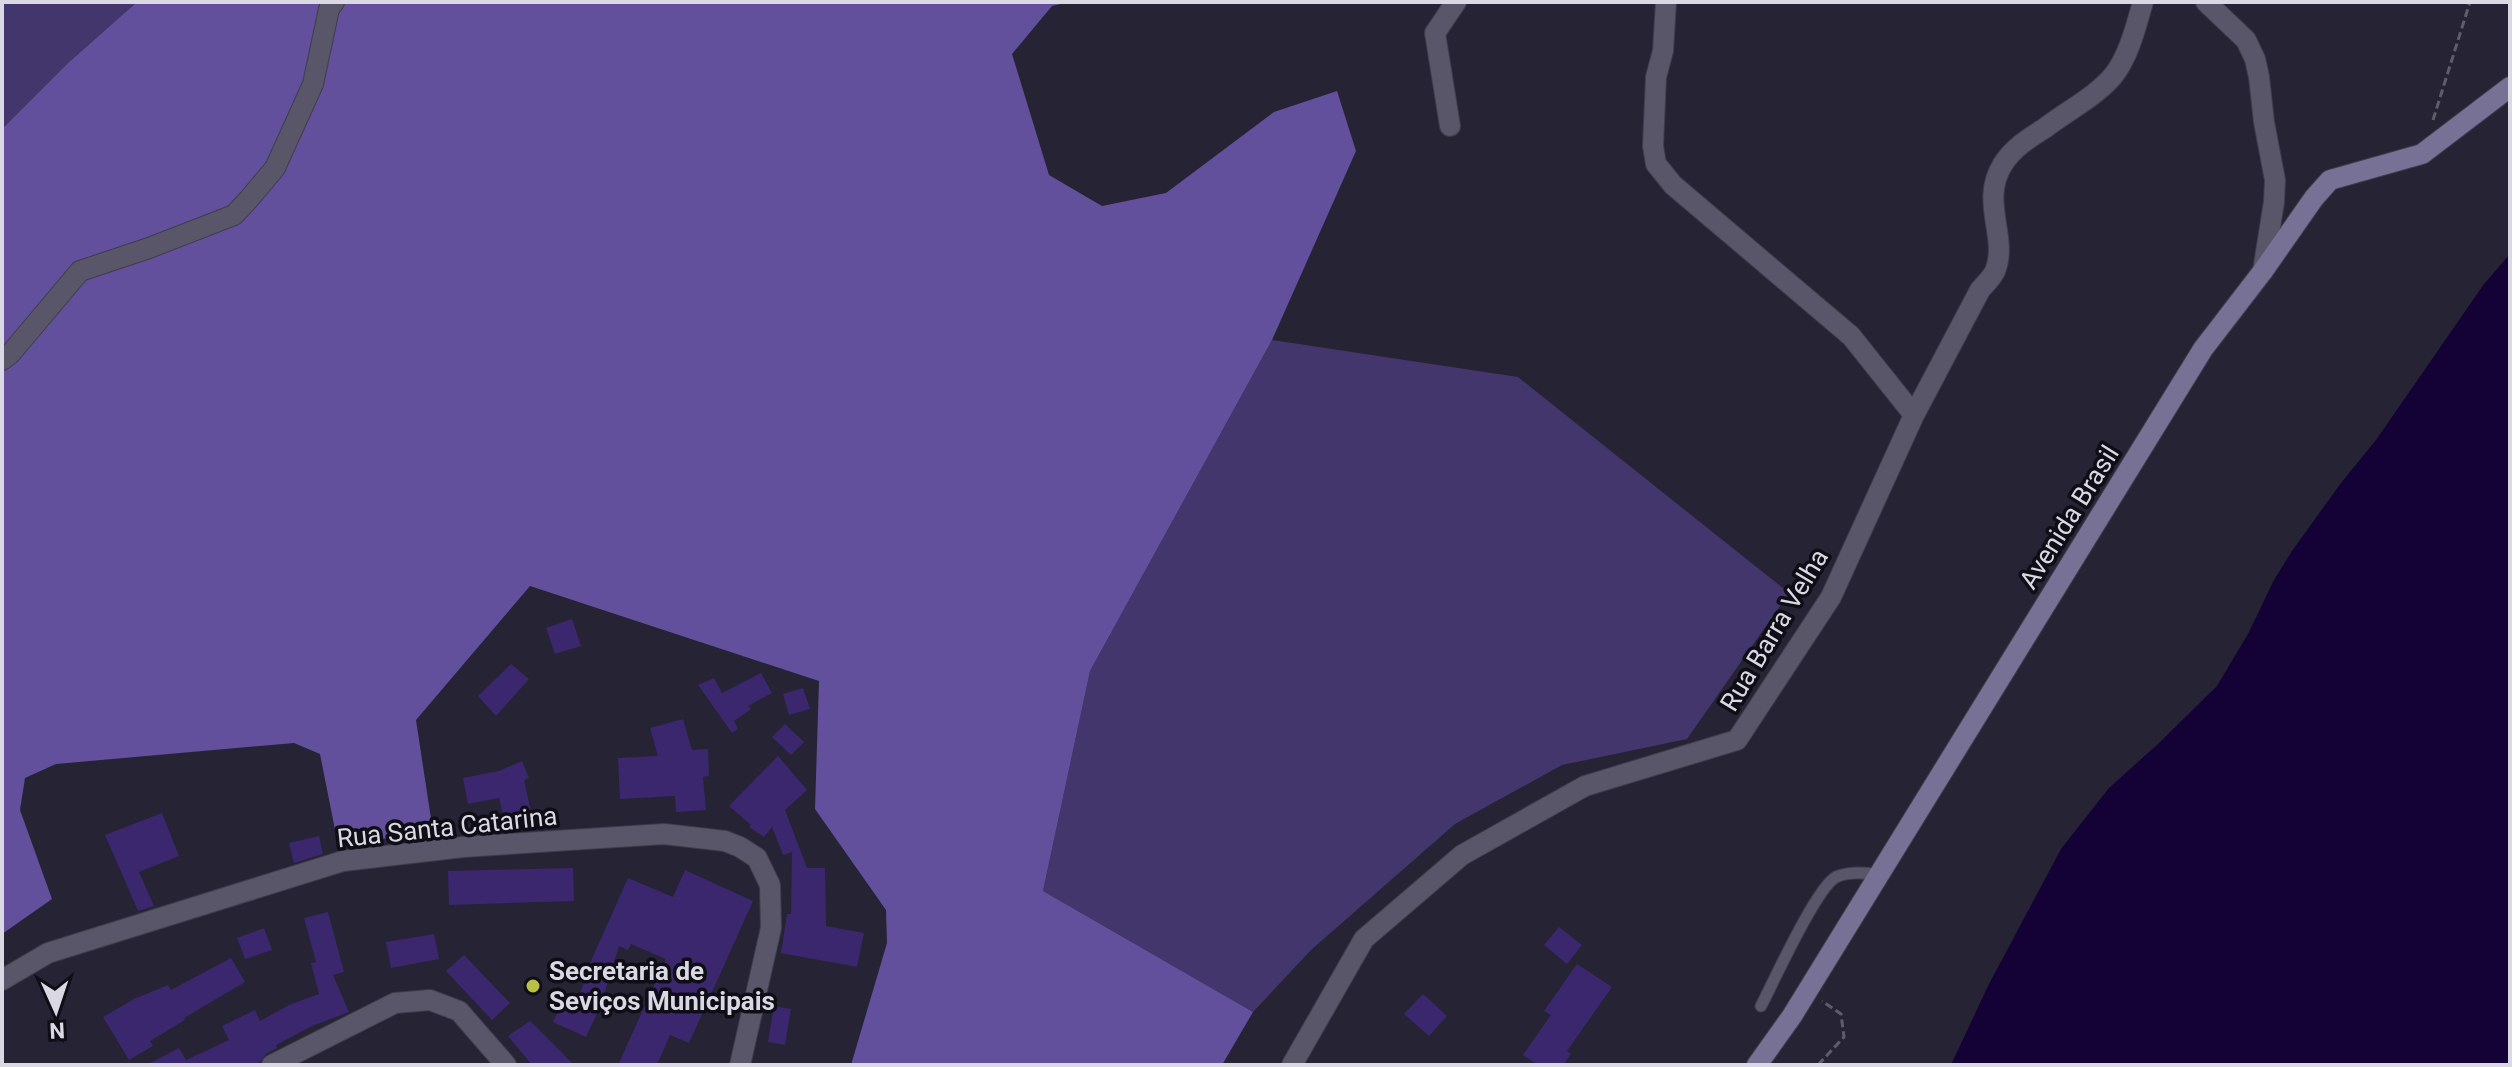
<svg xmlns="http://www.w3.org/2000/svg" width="2512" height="1067" viewBox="0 0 2512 1067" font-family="Roboto,sans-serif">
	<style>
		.green { fill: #43366d }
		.forest { fill: #62509c }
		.water { fill: #140135 }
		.building { fill: #3b276e }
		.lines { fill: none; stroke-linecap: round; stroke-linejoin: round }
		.service-casing { stroke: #3f3d4b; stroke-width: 13 }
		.minor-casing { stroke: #3f3d4b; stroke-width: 22 }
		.secondary-casing { stroke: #3f3d4b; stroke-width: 22 }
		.path { stroke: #5f5d6c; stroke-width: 3; stroke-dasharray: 8 4; stroke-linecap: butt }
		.service { stroke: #59566a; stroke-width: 11 }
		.minor { stroke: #59566a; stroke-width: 20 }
		.secondary { stroke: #777196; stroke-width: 20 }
		.poi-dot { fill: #b9c046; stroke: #0f0d15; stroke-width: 3 }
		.labels { text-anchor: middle; stroke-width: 7; stroke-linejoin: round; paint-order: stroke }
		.street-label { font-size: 26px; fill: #d9d8e3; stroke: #0f0d15 }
		.poi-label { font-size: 26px; font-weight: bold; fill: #d9d8e3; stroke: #0f0d15; text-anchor: start }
	</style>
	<rect width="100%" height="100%" fill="#262334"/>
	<path class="green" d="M2 2H137L68 63 2 129Z
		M1272 340 1518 377 1789 593 1687 739 1562 765 1455 824 1311 950 1253 1012 1043 891 1090 671Z"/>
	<path class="forest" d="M137 2H1069L1052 6 1012 54 1049 175 1102 206 1166 193 1274 112 1337 91 1356 151 1272 340 1090 671 1043 891 1253 1012 1222 1065H851L887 943 886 910 815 809 819 681 530 586 416 720 433 832 338 845 320 754 294 743 56 764 25 778 20 810 52 899 2 934V129L68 63Z"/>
	<path class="water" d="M2510 254V1065H1951L1988 986 2061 849 2109 788 2158 744 2217 686 2248 634 2274 580 2292 551 2341 483 2376 440 2484 284Z"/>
	<path class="building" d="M572 619 581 646 555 654 546 628Z
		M511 664 529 679 496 716 478 696Z
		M761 673 772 693 748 706 751 709 734 721 738 729 732 733 698 685 714 678 722 693Z
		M803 688 810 709 789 715 783 694Z
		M683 719 692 750 708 749 709 776 703 777 706 810 676 812 675 796 620 799 618 758 658 756 650 728Z
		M785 724 804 742 791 755 772 737Z
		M778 756 807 790 785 810 807 868H825L826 926 864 933 857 967 781 953 787 914H791L792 852 783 855 772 827 764 837 749 827 751 825 729 806Z
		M522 761 529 778 524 780 534 825 507 831 499 798 468 804 463 778 499 771Z
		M162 813 179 856 139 872 154 906 138 911 105 835Z
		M319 836 323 854 294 863 289 843Z
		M573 868 574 901 449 905 448 871Z
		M685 870 753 901 689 1043 670 1035 657 1065H618L666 959 631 944 628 950 619 946 600 1007 586 1037 553 1022 566 995 578 1000 591 961 628 878 673 897Z
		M328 912 344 972 333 975 349 1012 312 1026 276 1045 277 1048 266 1054 260 1062 254 1065H146L179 1048 186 1060 229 1040 222 1026 255 1010 260 1021 289 1005 319 994 311 963 316 962 304 918Z
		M1559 927 1582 945 1567 964 1544 945Z
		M264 928 272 950 245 959 237 938Z
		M434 934 439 959 391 968 386 942Z
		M464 955 510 1003 492 1020 446 971Z
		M231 958 245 982 184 1018 185 1020 150 1041 153 1046 129 1060 103 1017 134 999 168 985 171 990Z
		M1577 964 1612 987 1567 1051 1571 1054 1563 1065H1538L1523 1055 1551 1015 1544 1011Z
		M1423 994 1447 1016 1429 1036 1404 1014Z
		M774 1006 791 1009 785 1045 768 1042Z
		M530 1021 574 1065H532L508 1036Z"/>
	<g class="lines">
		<defs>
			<path id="service" d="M1761 1006C1774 981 1816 888 1836 877 1849 871 1866 873 1880 874"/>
			<path id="minor" d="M2206 2 2246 40 2255 59 2259 77 2264 122 2275 180 2274 202 2263 271
				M1450 126 1435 33 1456 2
				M2 360 11 353 80 271 149 248 234 215 249 199 275 168 313 84 329 9 334 2
				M1914 415 1980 290C1985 284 1992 278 1995 271 2009 237 1979 202 2003 164 2013 148 2029 138 2045 128 2067 111 2095 97 2113 76 2129 56 2136 26 2143 2
				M2 980 48 953 343 861 463 847 664 834 725 841 740 847 757 858 770 885 771 928 740 1065
				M272 1065 395 1003 430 1000 459 1011 506 1065
				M1292 1065 1364 939 1462 855 1585 786 1737 740 1831 597 1914 415 1851 336 1673 185 1656 164 1653 146 1656 77 1663 51 1666 2"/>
			<path id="secondary" d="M1757 1065 1792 1016 2203 349 2263 271 2314 198 2330 180 2422 154 2510 87"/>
		</defs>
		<use href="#service" class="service-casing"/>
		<use href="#minor" class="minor-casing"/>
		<use href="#secondary" class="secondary-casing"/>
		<path class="path" d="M2433 120 2470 2
			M1818 1065 1844 1037 1841 1014 1822 1001"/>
		<use href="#service" class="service"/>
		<use href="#minor" class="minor"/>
		<use href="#secondary" class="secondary"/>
	</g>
	<circle class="poi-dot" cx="533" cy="986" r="8"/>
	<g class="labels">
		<g class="street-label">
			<text transform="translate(2069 517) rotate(-58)" y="9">Avenida Brasil</text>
			<text transform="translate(1774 630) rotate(-59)" y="9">Rua Barra Velha</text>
			<text transform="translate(447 827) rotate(-6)" y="9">Rua Santa Catarina</text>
		</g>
		<g class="poi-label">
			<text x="549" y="980">Secretaria de<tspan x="549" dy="30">Seviços Municipais</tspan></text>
		</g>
	</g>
	<rect width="2512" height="1067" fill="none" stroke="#d9d8e3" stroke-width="8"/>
	<g transform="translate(56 1011) rotate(177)" stroke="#0f0d15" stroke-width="6" paint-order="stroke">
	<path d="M0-6L14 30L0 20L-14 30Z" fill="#d9d8e3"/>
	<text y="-12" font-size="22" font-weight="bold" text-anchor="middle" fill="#d9d8e3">N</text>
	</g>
</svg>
